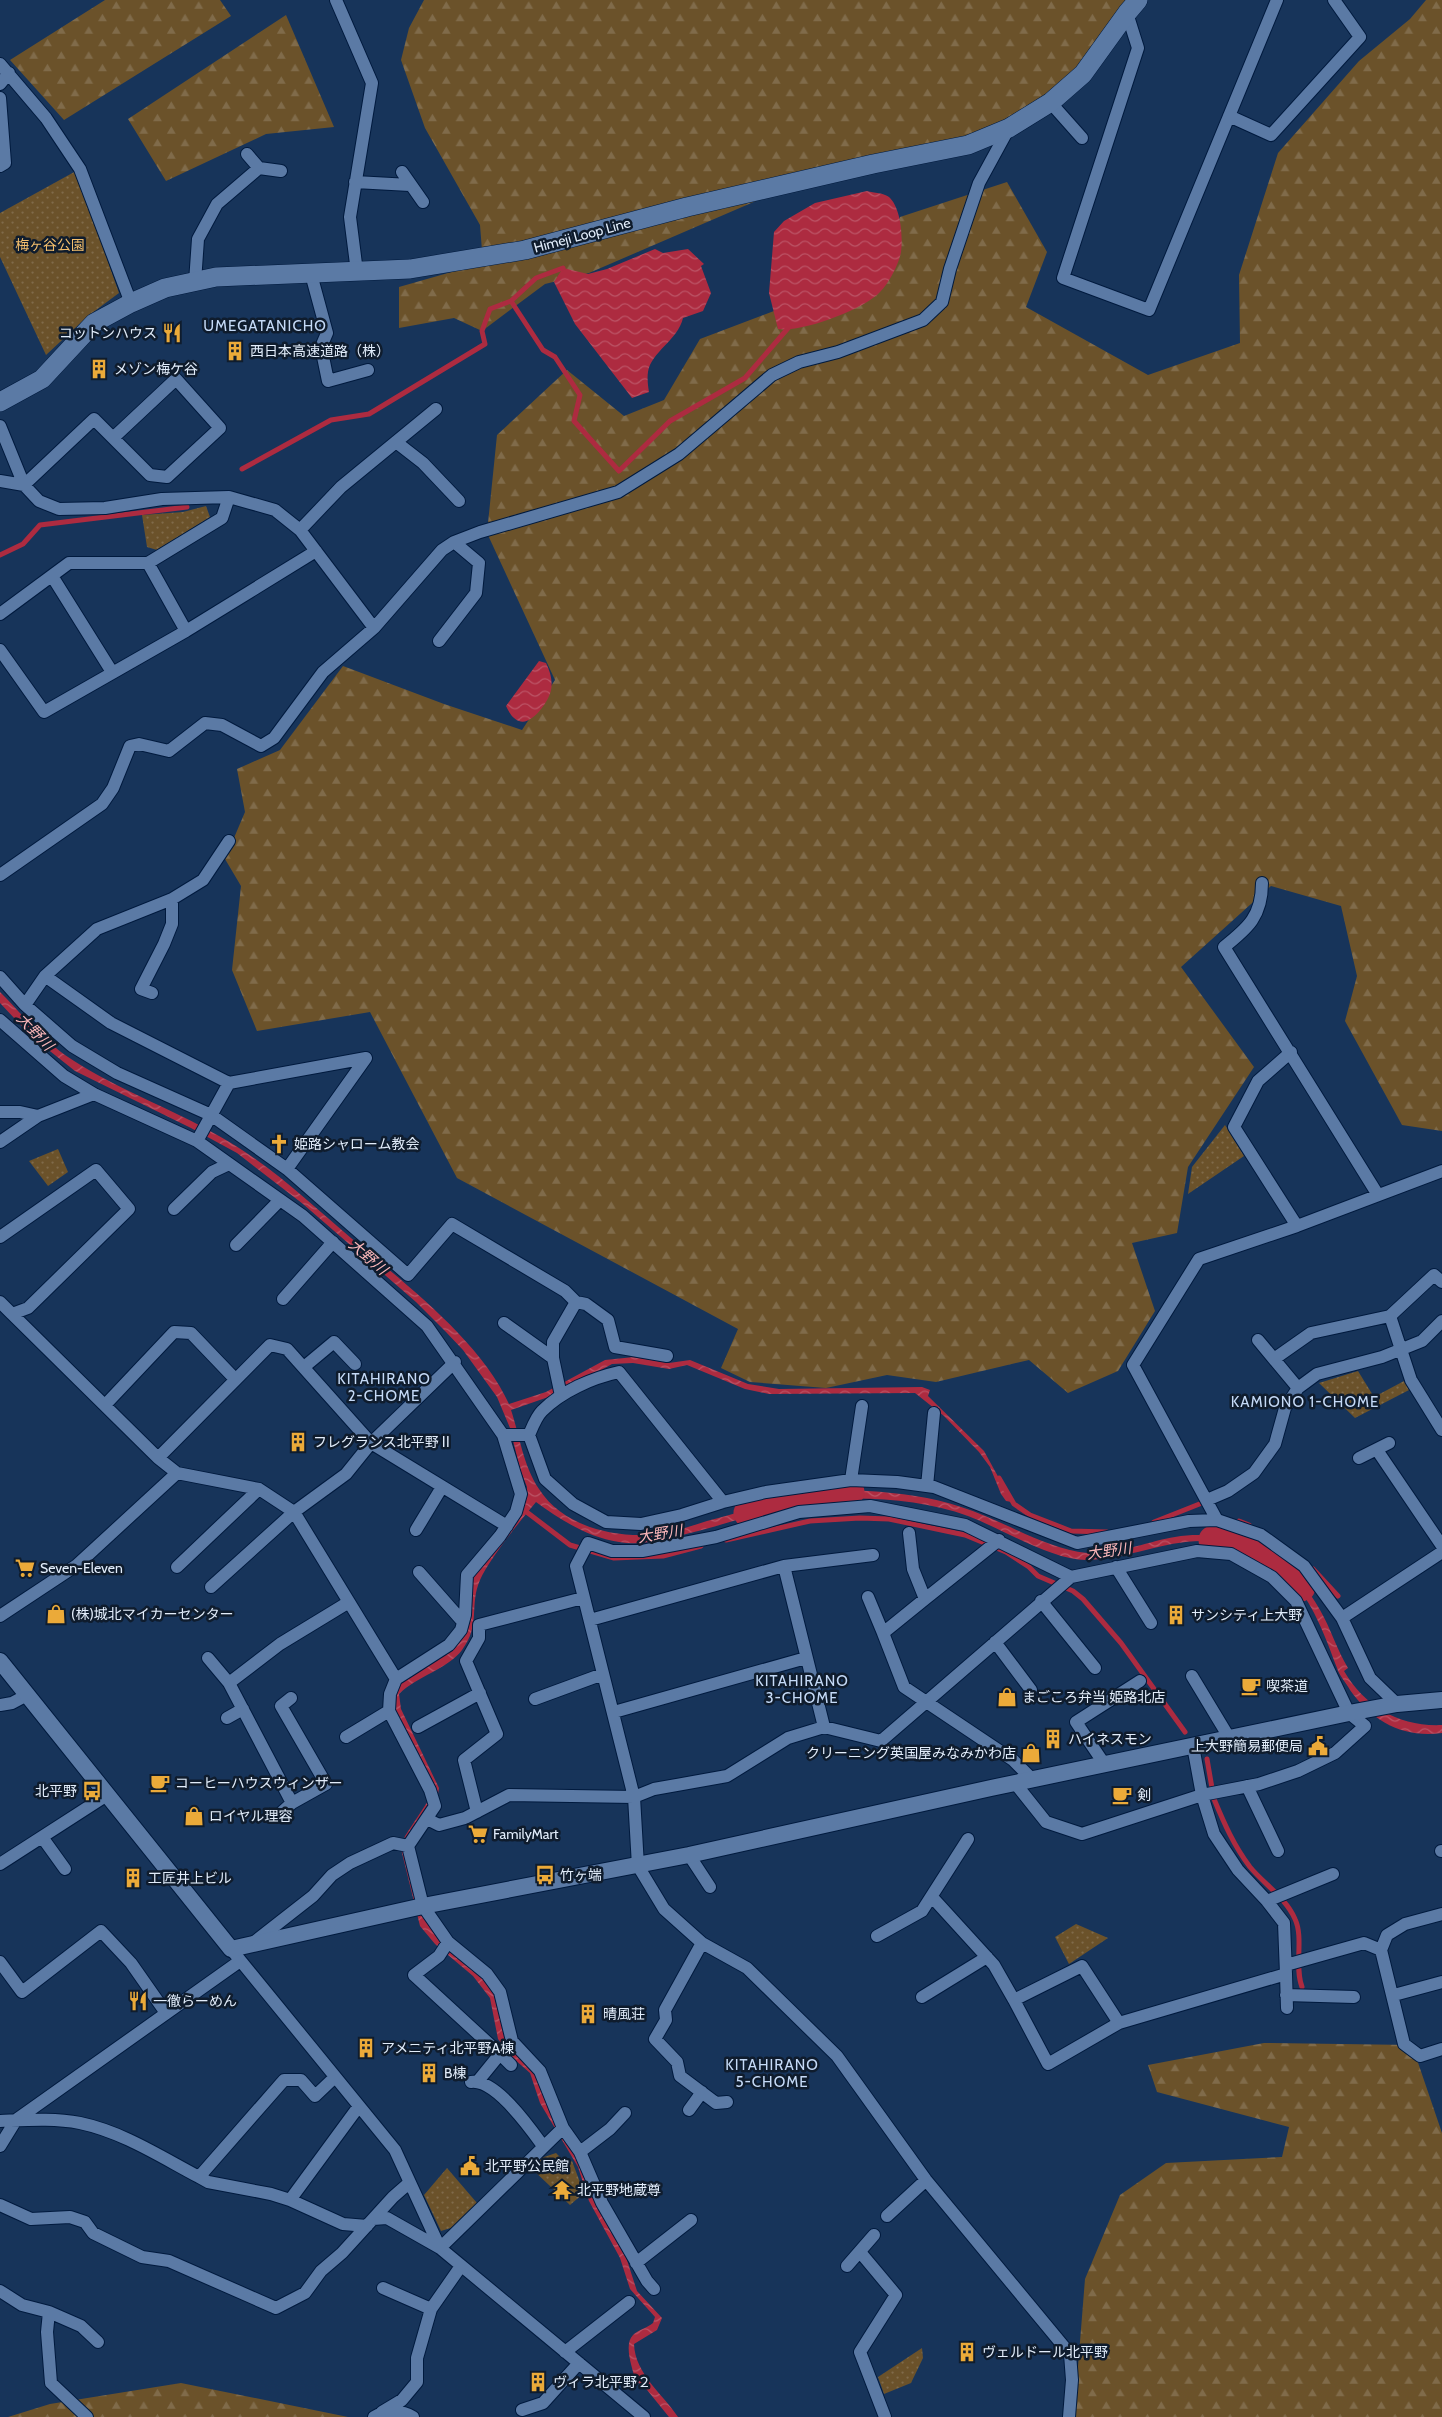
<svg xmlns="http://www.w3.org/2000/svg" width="1442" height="2417" viewBox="0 0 1442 2417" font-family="Cabin,'Noto Sans JP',sans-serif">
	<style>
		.forest { fill: url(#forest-firs) }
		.park { fill: url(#park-dots) }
		.water { fill: url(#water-waves) }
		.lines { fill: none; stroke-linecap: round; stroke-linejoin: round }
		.stream { stroke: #ad2b40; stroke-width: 5 }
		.river { stroke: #ad2b40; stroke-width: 29 }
		.minor-casing { stroke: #001a3e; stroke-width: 14 }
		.tertiary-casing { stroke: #001a3e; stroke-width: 18 }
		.secondary-casing { stroke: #001a3e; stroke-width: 20 }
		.minor { stroke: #5b7aa5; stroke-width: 12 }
		.tertiary { stroke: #5b7aa5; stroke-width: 16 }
		.secondary { stroke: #5b7aa5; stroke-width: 19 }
		.labels { text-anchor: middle; stroke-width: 5; stroke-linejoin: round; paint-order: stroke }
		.street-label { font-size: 14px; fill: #e2edfb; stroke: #0f1c2d }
		.park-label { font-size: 14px; fill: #f4bf6d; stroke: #0f1c2d }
		.poi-label { font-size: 14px; fill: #e2edfb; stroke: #0f1c2d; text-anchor: start }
		.neighbourhood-label { font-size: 15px; letter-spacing: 1px; fill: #c5daf7; stroke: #0f1c2d }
		.water-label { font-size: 15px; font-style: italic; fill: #fab6b9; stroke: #0f1c2d }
	</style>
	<defs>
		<pattern id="forest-firs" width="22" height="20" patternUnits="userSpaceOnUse" patternTransform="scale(1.25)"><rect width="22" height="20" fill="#6b522a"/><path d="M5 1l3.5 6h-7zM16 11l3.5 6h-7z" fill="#806b4a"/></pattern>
		<pattern id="park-dots" width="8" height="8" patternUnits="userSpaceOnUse" patternTransform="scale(1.25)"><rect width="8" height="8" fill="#6b522a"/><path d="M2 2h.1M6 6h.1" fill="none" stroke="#806b4a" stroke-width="1.8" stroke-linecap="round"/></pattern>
		<pattern id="water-waves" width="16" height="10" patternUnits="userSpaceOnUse" patternTransform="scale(1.25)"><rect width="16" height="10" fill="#ad2b40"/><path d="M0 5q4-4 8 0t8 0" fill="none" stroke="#bc5466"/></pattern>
	</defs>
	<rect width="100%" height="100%" fill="#17345a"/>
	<path class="forest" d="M105 0H220L231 16 64 120 10 60Z
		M424 0H1135L1082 84 946 153 807 179 589 273 545 284 482 331 454 318 399 328V287L483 263 480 225 425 128 401 60 409 28Z
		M1426 0H1442V1131L1402 1125 1345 1021 1357 976 1341 906 1271 886 1181 967 1254 1067 1188 1167 1177 1233 1132 1243 1155 1311 1118 1371 1068 1393 1029 1360 936 1382 887 1375 826 1388 750 1382 721 1368 738 1329 457 1178 370 1012 257 1031 232 970 241 886 225 859 245 812 237 769 280 750 343 666 444 704 522 730 555 680 487 533 497 435 567 370 624 416 664 400 700 339 774 311 836 308 879 281 900 217 1007 182 1047 252 1026 307 1148 375 1240 343 1239 275 1278 153 1359 61 1410 19Z
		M286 15 334 127 266 134 166 181 128 119Z
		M1264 2043 1412 2045 1442 2133V2417H1074L1085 2279 1120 2195 1166 2163 1282 2157 1289 2127 1157 2092 1148 2065Z
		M181 2383 348 2417H8L50 2404Z"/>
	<path class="park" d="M76 171 119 293 88 316 46 355 0 257V213Z
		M206 506 210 517 157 550 147 547 142 515 183 512Z
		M1225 1125 1244 1156 1188 1194 1192 1167Z
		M58 1149 68 1172 48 1186 29 1161Z
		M1358 1371 1374 1397 1404 1381 1409 1390 1355 1418 1319 1383Z
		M1076 1924 1108 1938 1069 1964 1055 1937Z
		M556 2153 567 2164 572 2161 584 2193 570 2205 531 2168 541 2158Z
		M447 2168 477 2203 454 2227 441 2231 424 2195Z
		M922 2348 923 2358 911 2383 884 2394 878 2377Z"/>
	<path class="water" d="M867 191C874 193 884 193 889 197 901 208 903 236 901 252 899 264 889 283 880 292 865 309 801 333 778 329L769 293 774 232 784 221 815 203Z
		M655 249 663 253 688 249 704 264 701 266 711 293 703 311 683 318C678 340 651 352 648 372 647 378 648 386 649 392L632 398 575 324 554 282 563 268 588 274 607 269Z
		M539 661 546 663C550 671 553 681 551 690 549 701 532 726 519 721 512 718 509 712 506 706Z
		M0 992C21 1013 41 1038 65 1055 113 1088 169 1107 219 1136 268 1163 309 1202 351 1238 404 1283 480 1340 509 1404L546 1392 605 1360 634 1357 669 1363 690 1360 748 1384 779 1389 922 1387 930 1390 928 1396 984 1451 1012 1502 1006 1501 1001 1494 990 1467 979 1452 944 1416 915 1393 769 1394 745 1389 687 1365 669 1369 633 1363 612 1364 557 1394 511 1410C520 1437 523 1465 539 1489 563 1527 616 1539 659 1534 675 1532 691 1526 707 1521 759 1507 813 1488 868 1491 899 1493 932 1497 961 1507 1003 1520 1043 1548 1087 1553 1113 1556 1149 1541 1175 1537 1235 1527 1291 1556 1320 1610 1331 1629 1337 1650 1348 1668L1344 1671C1365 1707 1400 1727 1442 1725V1733C1403 1738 1373 1722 1350 1690 1346 1683 1339 1675 1337 1668 1325 1636 1313 1602 1289 1577 1275 1562 1250 1550 1230 1545 1182 1531 1136 1559 1088 1560 1052 1561 1003 1529 968 1516 927 1501 879 1497 835 1499 788 1501 736 1522 690 1533 667 1539 642 1546 619 1542 587 1537 561 1520 536 1502 520 1521 490 1558 480 1580 469 1605 481 1625 462 1650 448 1669 417 1676 399 1694L401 1709 439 1788 438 1794 409 1841 417 1897 487 1978 534 2068 624 2251 637 2291 662 2318 657 2330 634 2344C635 2374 663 2394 678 2417H669L643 2385 636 2382C633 2370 623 2345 633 2335 638 2330 647 2328 653 2323L655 2317 630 2289 620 2258 589 2201 578 2167 540 2103 530 2073 513 2058 498 2039 490 1998 473 1976 435 1944 420 1926 401 1849 405 1836 428 1801 391 1702 397 1687 405 1679 448 1653 472 1578 524 1504 527 1487 520 1469 510 1428 497 1397 463 1350 446 1332 416 1302 303 1204 237 1153 191 1128 75 1071 31 1036 0 1003Z"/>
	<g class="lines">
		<path class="stream" d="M511 301 543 350 555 357 580 395 574 421 619 471 670 421 745 378 789 327
			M242 469 331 420 369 414 485 344 482 331 490 309 511 301 536 278 563 268
			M0 555 23 544 40 525 187 507
			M999 1478 1014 1504 1030 1515 1071 1531 1107 1532
			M524 1510 570 1545 614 1558 663 1556 701 1546
			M1239 1521 1249 1525
			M1154 1522 1202 1503
			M726 1540 810 1521 860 1518 889 1519 965 1535 1006 1552 1029 1567 1038 1576 1073 1591 1083 1599 1121 1643 1185 1732
			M1313 1569 1338 1596
			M1207 1759 1212 1788
			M1214 1799C1224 1823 1234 1846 1250 1867 1264 1884 1286 1898 1295 1919 1304 1938 1294 1966 1302 1987"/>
		<path class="river" d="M748 1513 801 1495 850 1492
			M1213 1540H1226L1291 1573 1301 1587"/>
		<defs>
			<path id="minor" d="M336 0 372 83 350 217 357 272
				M1127 13 1138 48 1063 278 1149 310 1277 0
				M0 64 46 118 80 169 131 303
				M0 84 9 73
				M0 98 5 163 0 166
				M1050 102 1082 138
				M1229 116 1271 135 1360 37 1334 0
				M247 154 259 168
				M402 172 423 202
				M355 182 410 185
				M311 274 327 333 321 347 328 381 368 370
				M195 282 198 239 217 204 259 168 281 171
				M0 426 24 485 39 501 59 509 105 508 162 499 229 497 275 510 300 530 374 628
				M396 442 423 463 459 501
				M0 481 24 485 94 419 150 475 167 477 220 428 176 379 113 438
				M300 530 341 487 436 409
				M148 563 186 631
				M52 576 112 672
				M0 614 69 563H148L222 518 229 497
				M439 641 476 593 479 563 454 542
				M0 650 44 712 186 631 316 551
				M0 875 102 804 113 788 130 746 139 744 169 751 205 723 222 725 261 746 274 738 323 672 374 628 442 550 454 542 480 532 618 492 679 454 772 375 799 362 838 352 923 320 942 302 950 269 979 183 1009 128
				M1262 883C1262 916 1248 928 1224 947L1378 1195
				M45 976 111 1023 229 1083 366 1058 287 1169
				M0 977 25 1005 72 1046 117 1073 211 1115 287 1169 408 1275 452 1224 565 1291 576 1302 586 1304 608 1320 615 1347 667 1356
				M152 993 141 989 164 944 172 924V899
				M25 1005 45 976 97 929 172 899 203 880 229 841
				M0 1020 64 1076 94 1094 197 1141 303 1216 427 1326 503 1435 521 1494 516 1512 500 1536 467 1575 465 1615 461 1630 449 1645 396 1679 390 1694 389 1711 430 1790 435 1806 408 1846 423 1906 448 1942 487 1974 500 1992 512 2041 540 2071 563 2128 580 2152 602 2203 647 2281 654 2289
				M1291 1052 1258 1081 1234 1127 1297 1226
				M0 1112H20L38 1116
				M197 1141 229 1083
				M0 1142 38 1116 94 1094
				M174 1209 212 1172 229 1164
				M0 1237 96 1170 129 1209 28 1308 12 1314 0 1302
				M236 1245 280 1200
				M283 1299 333 1242
				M12 1314 158 1458 177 1473 259 1489 294 1512 396 1679
				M1390 1316 1411 1380 1442 1430
				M504 1323 553 1358
				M1258 1340 1298 1388
				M1274 1359 1311 1333 1390 1316 1434 1275 1442 1282
				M304 1367 334 1342 355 1364
				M561 1396 553 1358V1342L576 1302
				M106 1404 174 1332 191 1333 235 1379
				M503 1435H529
				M1377 1450 1442 1546
				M158 1458 270 1345 287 1349 371 1443 455 1362
				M1359 1458 1389 1443
				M851 1480 862 1406
				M927 1486 934 1413
				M1207 1500 1228 1491 1254 1473 1275 1444 1285 1408 1298 1388 1317 1374 1382 1357 1422 1341 1442 1321
				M723 1502 619 1372C592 1378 562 1391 542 1411 536 1417 532 1428 529 1435L545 1479 573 1504 606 1522 641 1524 682 1515 723 1502 766 1492 851 1480 897 1482 934 1487 1077 1543 1189 1521 1217 1520 1261 1535 1304 1566 1342 1618 1370 1678 1397 1704
				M1217 1520 1133 1365 1199 1259 1297 1226 1442 1171
				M416 1530 442 1487
				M909 1533 913 1569 925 1599 883 1633 904 1687 1013 1760 1033 1780
				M784 1566 873 1555
				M177 1567 259 1489
				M1116 1567 1151 1623
				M419 1572 463 1622
				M211 1587 294 1512 346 1474 371 1443 507 1526
				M868 1597 883 1633
				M925 1599 999 1540
				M1041 1601 1095 1668
				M0 1616 77 1565 177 1473
				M1342 1618 1442 1552
				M590 1620 784 1566 824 1727
				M995 1642 1031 1690
				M208 1658 229 1683 292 1803 326 1784 281 1706 291 1698
				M1192 1676 1230 1739
				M229 1683 280 1644 349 1602
				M535 1699 603 1674
				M0 1705 12 1703 27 1695
				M614 1712 806 1658
				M227 1718 243 1709
				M418 1727 480 1693
				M346 1737 389 1711
				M1105 1765 1076 1722 1140 1681
				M1015 1783 1046 1822 1082 1834 1202 1795 1259 1784 1298 1771 1335 1753 1365 1726 1349 1713 1296 1601 1272 1577 1231 1554 1197 1551 1071 1577 965 1525 870 1506 799 1512 716 1537 642 1551H612L588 1543 576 1566 634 1797 638 1866 664 1909 702 1943 747 1968 837 2056 926 2180 1070 2354 1072 2380 1069 2417
				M1247 1786 1278 1851
				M282 1812 292 1803
				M477 1812 464 1760 497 1734 466 1661 479 1638V1625L583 1598
				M427 1819 439 1825 465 1818 509 1795 634 1797 654 1789 727 1776 788 1738 824 1727 881 1741 1071 1577
				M42 1837 65 1869
				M1441 1851H1442
				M689 1855 710 1887
				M0 1864 107 1795
				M932 1897 994 1965 1014 2000
				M1267 1901 1333 1874
				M1442 1914 1405 1924 1387 1935 1381 1950 1404 2044 1420 2056 1442 2049
				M877 1936 922 1911 968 1839
				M448 1942 439 1956 414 1975 500 2054 478 2081
				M253 1943 313 1896 332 1875 350 1863 393 1843 408 1846
				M702 1943 665 2010 666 2020 655 2039 677 2062 680 2076 716 2103 727 2102
				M231 1949 395 2150 440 2248 644 2417
				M0 1962 22 1992 101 1931 131 1963 166 2013
				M1286 1965 1364 1943 1381 1950
				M1286 1974 1287 2008
				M1286 1995 1354 1997
				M1394 1995 1442 1982
				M922 1997 987 1957
				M1119 2023 1082 1966 1014 2000 1048 2064 1119 2023 1286 1974 1284 1923 1267 1901 1238 1870 1214 1834 1202 1795 1193 1746
				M500 2054 511 2065
				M471 2082C496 2079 530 2128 543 2146
				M689 2110 702 2092
				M0 2121C27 2120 54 2118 80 2123 123 2132 161 2157 199 2177L284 2080H301L315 2096 335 2077
				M0 2146 16 2120 240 1961
				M580 2152 610 2129 625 2113
				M199 2177 208 2182 271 2194 290 2200 343 2224 367 2226
				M290 2200 359 2106
				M0 2205 31 2219 70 2217 85 2222 93 2233 142 2257 169 2261 276 2308 305 2293 321 2271 342 2253 393 2197 409 2183
				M887 2216 926 2180
				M373 2219 387 2218 440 2248 563 2128
				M860 2252 896 2295 860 2352 885 2417
				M636 2263 691 2220
				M847 2266 874 2235
				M383 2288 431 2309
				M0 2291 22 2305 49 2312 47 2332 51 2383 87 2417
				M49 2312 81 2326 98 2342
				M565 2352 629 2302
				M522 2410 543 2403 579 2363
				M382 2412 402 2400 417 2382V2358L431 2309 461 2266
				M374 2417C385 2410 402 2410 413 2417"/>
			<path id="tertiary" d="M0 1661 231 1949 423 1906 689 1855 991 1788 1349 1713 1397 1704 1442 1700"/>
			<path id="secondary" d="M0 402 42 379 94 323 131 303 165 288 216 277 410 269 525 250 687 207 873 164 968 145 1009 128 1051 102 1083 74 1127 13 1138 0"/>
		</defs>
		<use href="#minor" class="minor-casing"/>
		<use href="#tertiary" class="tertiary-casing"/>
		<use href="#secondary" class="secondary-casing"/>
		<use href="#minor" class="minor"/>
		<use href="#tertiary" class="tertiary"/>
		<use href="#secondary" class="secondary"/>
	</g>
	<defs>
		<symbol id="restaurant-bare" viewBox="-9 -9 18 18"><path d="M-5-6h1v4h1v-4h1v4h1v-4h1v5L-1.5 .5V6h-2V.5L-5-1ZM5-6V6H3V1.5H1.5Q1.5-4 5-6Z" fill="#ebaa39" stroke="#0f1c2d" stroke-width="2.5" paint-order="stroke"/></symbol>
		<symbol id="building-bare" viewBox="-9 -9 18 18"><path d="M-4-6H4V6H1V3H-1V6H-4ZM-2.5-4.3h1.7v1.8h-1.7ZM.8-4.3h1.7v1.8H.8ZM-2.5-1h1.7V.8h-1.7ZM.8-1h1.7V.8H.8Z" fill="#ebaa39" stroke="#0f1c2d" stroke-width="2.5" paint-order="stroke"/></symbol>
		<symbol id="church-bare" viewBox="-9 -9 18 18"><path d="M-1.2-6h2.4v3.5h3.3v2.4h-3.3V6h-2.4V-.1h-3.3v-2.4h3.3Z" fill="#ebaa39" stroke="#0f1c2d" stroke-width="2.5" paint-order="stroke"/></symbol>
		<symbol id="supermarket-bare" viewBox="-9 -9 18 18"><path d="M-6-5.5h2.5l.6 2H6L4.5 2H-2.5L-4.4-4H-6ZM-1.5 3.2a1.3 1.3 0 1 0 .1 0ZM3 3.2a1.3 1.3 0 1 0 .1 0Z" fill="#ebaa39" stroke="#0f1c2d" stroke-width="2.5" paint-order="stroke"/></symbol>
		<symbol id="shop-bare" viewBox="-9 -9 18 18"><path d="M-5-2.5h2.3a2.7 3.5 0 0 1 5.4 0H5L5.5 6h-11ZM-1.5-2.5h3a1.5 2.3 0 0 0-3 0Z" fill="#ebaa39" stroke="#0f1c2d" stroke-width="2.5" paint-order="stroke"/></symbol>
		<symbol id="cafe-bare" viewBox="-9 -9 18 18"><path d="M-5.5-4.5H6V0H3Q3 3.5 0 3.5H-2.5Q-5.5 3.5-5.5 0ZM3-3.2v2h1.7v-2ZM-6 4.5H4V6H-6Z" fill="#ebaa39" stroke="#0f1c2d" stroke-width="2.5" paint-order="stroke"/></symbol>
		<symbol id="civic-bare" viewBox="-9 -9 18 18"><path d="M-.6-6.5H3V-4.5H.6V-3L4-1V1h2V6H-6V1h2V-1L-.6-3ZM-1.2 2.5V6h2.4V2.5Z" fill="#ebaa39" stroke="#0f1c2d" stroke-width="2.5" paint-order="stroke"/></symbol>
		<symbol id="bus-bare" viewBox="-9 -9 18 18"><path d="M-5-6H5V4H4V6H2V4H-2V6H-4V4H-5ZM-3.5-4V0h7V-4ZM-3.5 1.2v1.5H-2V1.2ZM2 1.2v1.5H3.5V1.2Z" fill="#ebaa39" stroke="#0f1c2d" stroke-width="2.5" paint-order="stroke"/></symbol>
		<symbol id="temple-bare" viewBox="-9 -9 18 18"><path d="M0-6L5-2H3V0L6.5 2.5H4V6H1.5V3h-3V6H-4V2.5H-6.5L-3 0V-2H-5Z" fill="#ebaa39" stroke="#0f1c2d" stroke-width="2.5" paint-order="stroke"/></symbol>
	</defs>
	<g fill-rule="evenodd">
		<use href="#restaurant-bare" x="158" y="319" width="28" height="28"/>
		<use href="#building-bare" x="221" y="337" width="28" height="28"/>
		<use href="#building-bare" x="85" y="355" width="28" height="28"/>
		<use href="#church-bare" x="265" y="1130" width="28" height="28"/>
		<use href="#building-bare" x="284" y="1428" width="28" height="28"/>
		<use href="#supermarket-bare" x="11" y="1554" width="28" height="28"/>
		<use href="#shop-bare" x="42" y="1600" width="28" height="28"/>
		<use href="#building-bare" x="1162" y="1601" width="28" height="28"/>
		<use href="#cafe-bare" x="1237" y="1672" width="28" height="28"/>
		<use href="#shop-bare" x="993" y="1683" width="28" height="28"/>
		<use href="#building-bare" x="1039" y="1725" width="28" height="28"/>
		<use href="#civic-bare" x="1304" y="1732" width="28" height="28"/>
		<use href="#shop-bare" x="1017" y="1739" width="28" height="28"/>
		<use href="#cafe-bare" x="146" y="1769" width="28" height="28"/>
		<use href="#bus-bare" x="78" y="1777" width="28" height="28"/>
		<use href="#cafe-bare" x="1108" y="1781" width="28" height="28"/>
		<use href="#shop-bare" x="180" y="1802" width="28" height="28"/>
		<use href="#supermarket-bare" x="464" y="1820" width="28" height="28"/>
		<use href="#bus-bare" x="531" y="1861" width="28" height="28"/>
		<use href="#building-bare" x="119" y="1864" width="28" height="28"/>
		<use href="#restaurant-bare" x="124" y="1987" width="28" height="28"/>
		<use href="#building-bare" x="574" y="2000" width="28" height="28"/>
		<use href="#building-bare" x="352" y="2034" width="28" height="28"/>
		<use href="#building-bare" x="415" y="2059" width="28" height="28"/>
		<use href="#civic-bare" x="456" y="2152" width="28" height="28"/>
		<use href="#temple-bare" x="548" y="2176" width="28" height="28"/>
		<use href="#building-bare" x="953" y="2338" width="28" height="28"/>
		<use href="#building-bare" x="524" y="2368" width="28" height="28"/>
	</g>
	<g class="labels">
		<g class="street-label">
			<text transform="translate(582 235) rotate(-15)" y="5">Himeji Loop Line</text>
		</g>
		<g class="park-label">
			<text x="50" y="250">梅ヶ谷公園</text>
		</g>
		<g class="poi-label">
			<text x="157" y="338" text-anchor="end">コットンハウス</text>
			<text x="250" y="356">西日本高速道路（株）</text>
			<text x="114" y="374">メゾン梅ケ谷</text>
			<text x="294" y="1149">姫路シャローム教会</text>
			<text x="313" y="1447">フレグランス北平野Ⅱ</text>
			<text x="40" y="1573">Seven-Eleven</text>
			<text x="71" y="1619">(株)城北マイカーセンター</text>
			<text x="1191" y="1620">サンシティ上大野</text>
			<text x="1266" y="1691">喫茶道</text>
			<text x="1022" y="1702">まごころ弁当 姫路北店</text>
			<text x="1068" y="1744">ハイネスモン</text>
			<text x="1303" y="1751" text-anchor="end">上大野簡易郵便局</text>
			<text x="1016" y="1758" text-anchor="end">クリーニング英国屋みなみかわ店</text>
			<text x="175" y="1788">コーヒーハウスウィンザー</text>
			<text x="77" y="1796" text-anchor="end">北平野</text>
			<text x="1137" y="1800">剣</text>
			<text x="209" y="1821">ロイヤル理容</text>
			<text x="493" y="1839">FamilyMart</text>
			<text x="560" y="1880">竹ヶ端</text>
			<text x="148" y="1883">工匠井上ビル</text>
			<text x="153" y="2006">一徹らーめん</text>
			<text x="603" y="2019">晴風荘</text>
			<text x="381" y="2053">アメニティ北平野A棟</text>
			<text x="444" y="2078">B棟</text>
			<text x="485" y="2171">北平野公民館</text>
			<text x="577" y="2195">北平野地蔵尊</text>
			<text x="982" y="2357">ヴェルドール北平野</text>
			<text x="553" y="2387">ヴィラ北平野２</text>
		</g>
		<g class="neighbourhood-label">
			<text x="265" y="331">UMEGATANICHO</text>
			<text x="384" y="1384">KITAHIRANO<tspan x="384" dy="17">2-CHOME</tspan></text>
			<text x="1305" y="1407">KAMIONO 1-CHOME</text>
			<text x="802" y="1686">KITAHIRANO<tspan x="802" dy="17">3-CHOME</tspan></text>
			<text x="772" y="2070">KITAHIRANO<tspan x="772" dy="17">5-CHOME</tspan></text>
		</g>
		<g class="water-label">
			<text transform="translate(35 1032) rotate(46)" y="5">大野川</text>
			<text transform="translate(368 1257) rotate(41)" y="5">大野川</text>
			<text transform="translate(660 1534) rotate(-9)" y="5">大野川</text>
			<text transform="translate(1109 1551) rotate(-8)" y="5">大野川</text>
		</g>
	</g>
</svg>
